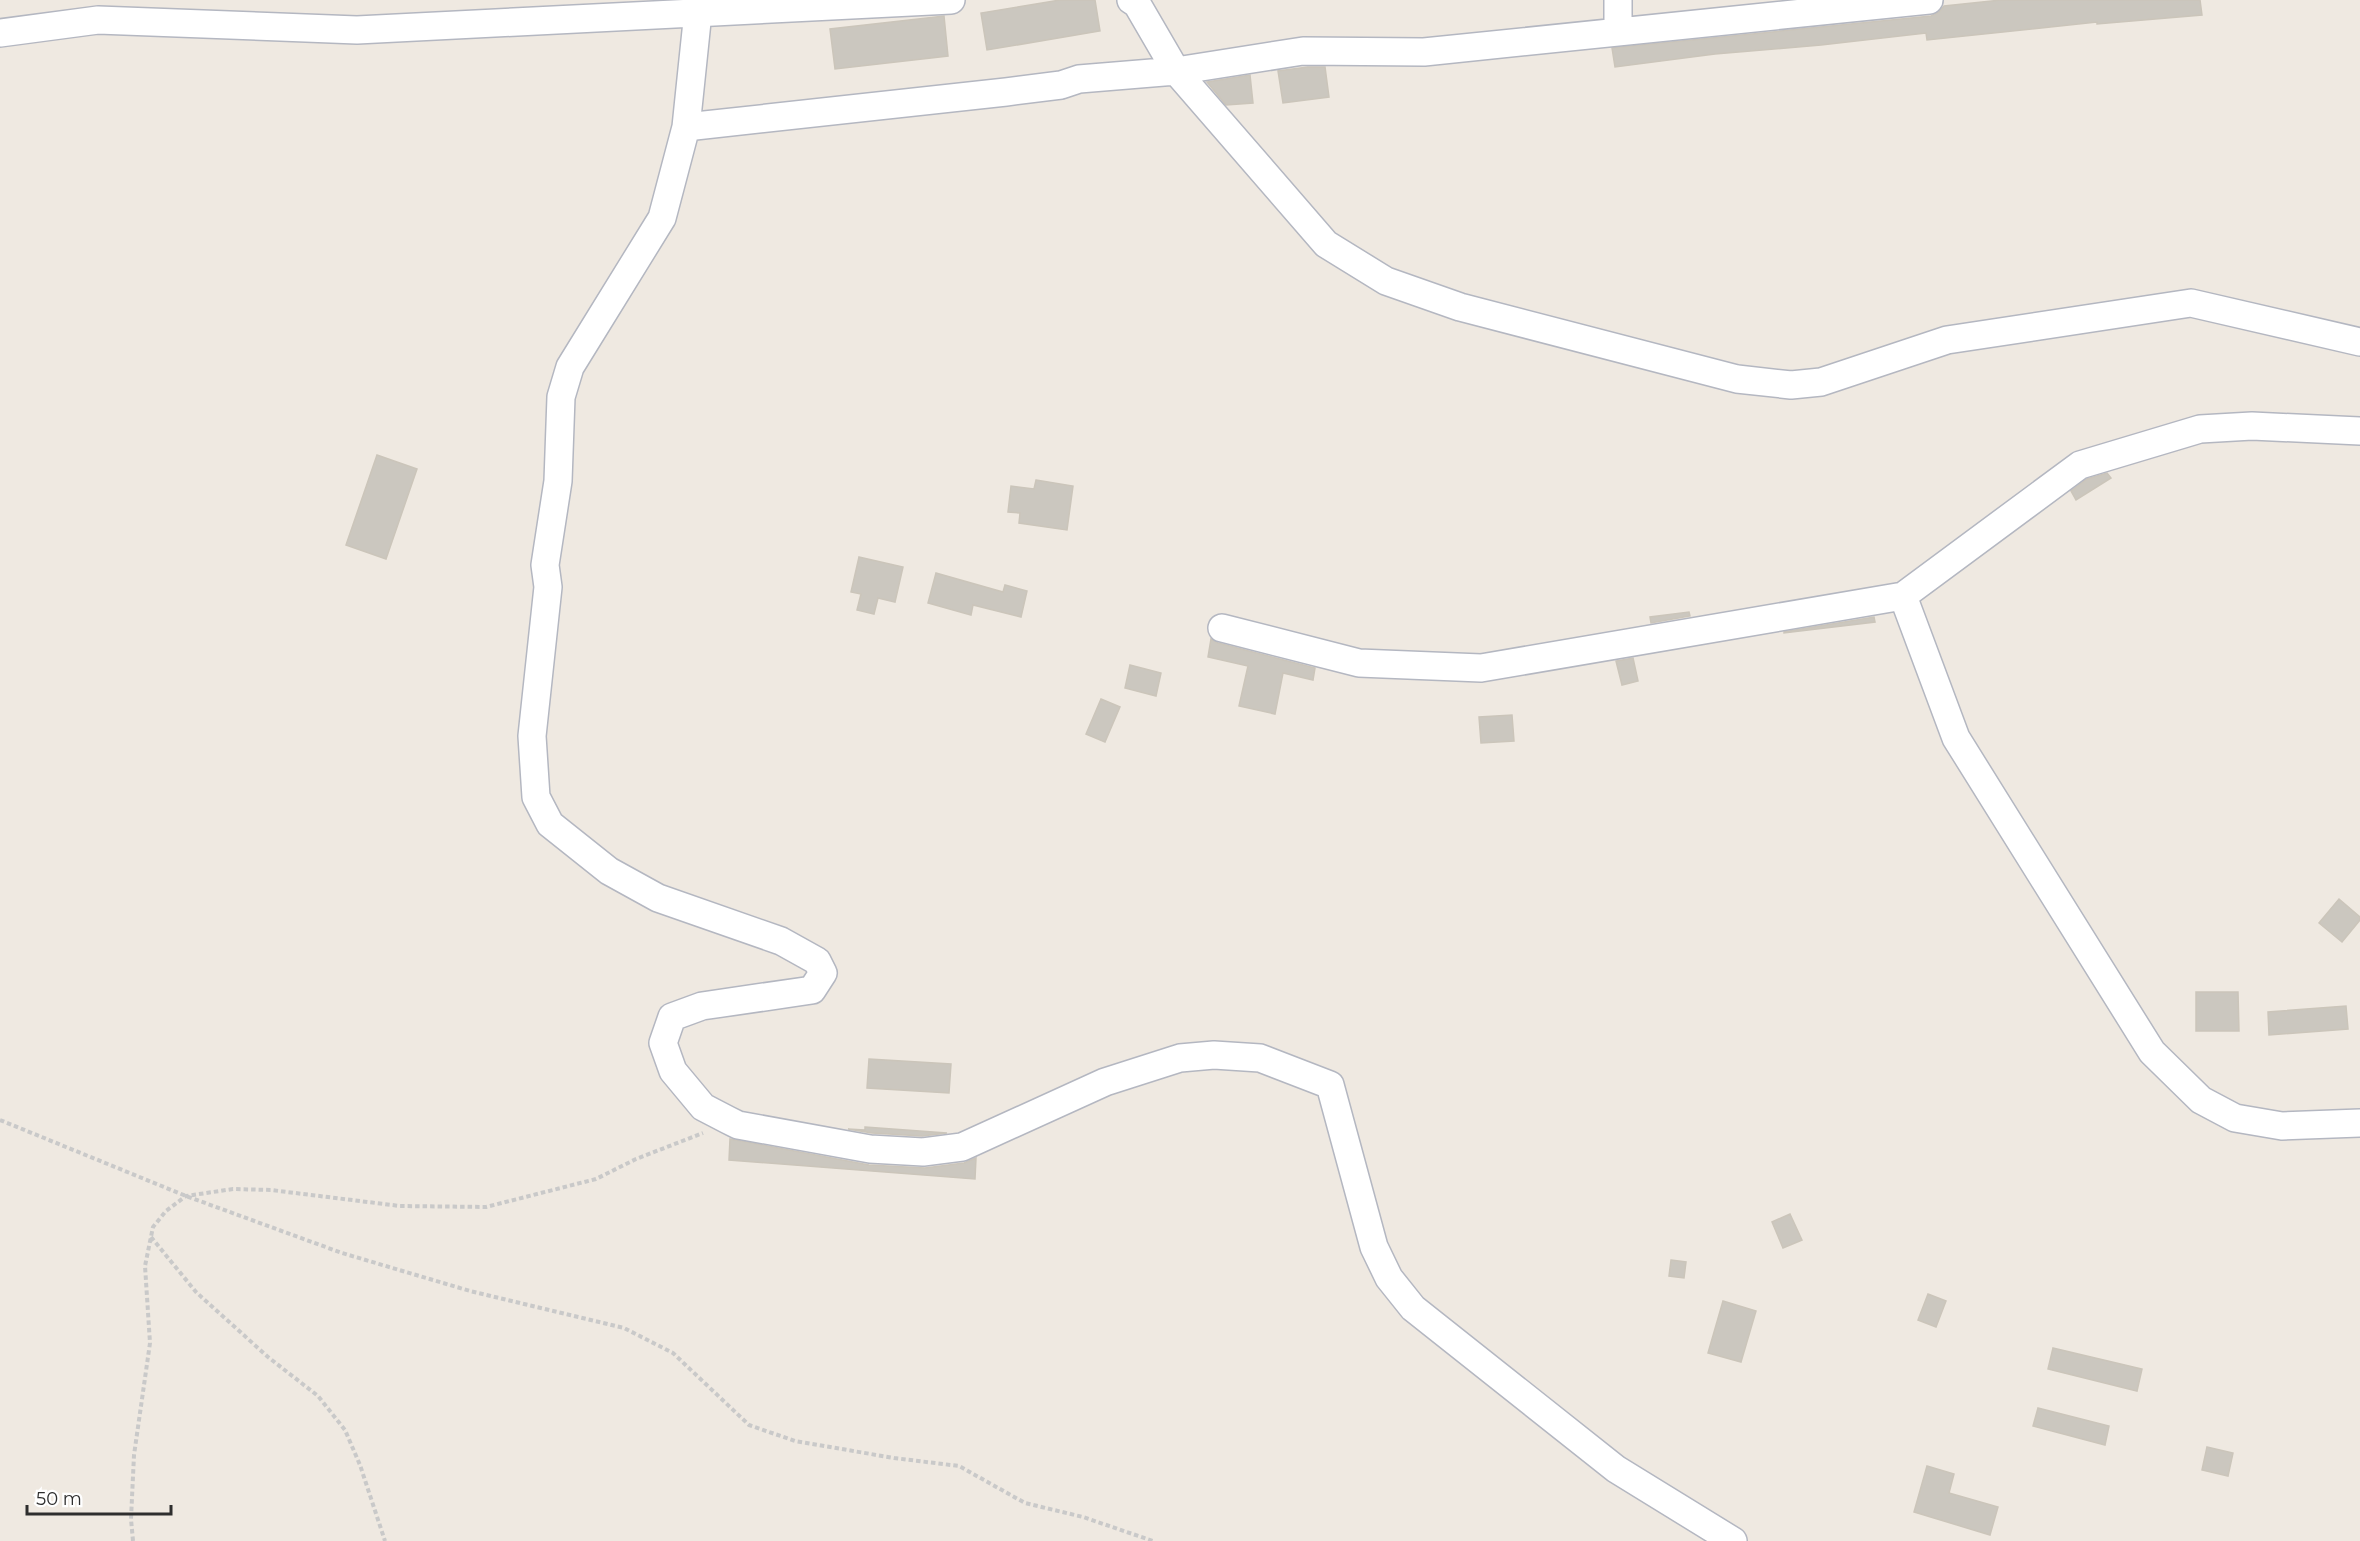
<svg xmlns="http://www.w3.org/2000/svg" width="2360" height="1541" viewBox="0 0 2360 1541" font-family="Montserrat,sans-serif">
	<style>
		.building { fill: #cbc7bf; stroke: #cbc5ba; stroke-width: 1.5 }
		.lines { fill: none; stroke-linecap: round; stroke-linejoin: round }
		.minor-casing { stroke: #b4b7c1; stroke-width: 30 }
		.path { stroke: #c9c9c9; stroke-width: 4; stroke-dasharray: 4.5 3; stroke-linecap: butt }
		.minor { stroke: #fff; stroke-width: 27 }
	</style>
	<rect width="100%" height="100%" fill="#efe9e1"/>
	<path class="building" d="M1060 0H1095L1100 31 987 50 981 13Z
		M2001 0H2200L2202 15 2097 24V22L1927 40 1926 33 1821 45 1715 54 1615 67 1612 48 1931 16 1939 12 1944 6Z
		M944 16 948 56 835 69 830 29Z
		M1308 67H1325L1329 97 1283 103 1278 71Z
		M1250 75 1253 103 1226 105 1207 82Z
		M377 455 417 469 386 559 346 545Z
		M2107 473 2111 478 2076 500 2071 491 2087 479Z
		M1036 480 1073 486 1067 530 1019 523 1020 513 1008 512 1011 486 1034 489Z
		M859 557 903 567 895 602 878 598 874 614 857 610 861 594 851 592Z
		M936 573 1003 592 1005 585 1027 591 1021 617 973 605 971 615 928 603Z
		M1689 612 1690 616 1651 623 1650 617Z
		M1874 617 1875 622 1784 633V632Z
		M1211 639 1218 643 1315 668 1313 680 1283 673 1275 714 1239 706 1248 666 1208 657Z
		M1633 658 1638 681 1622 685 1616 661Z
		M1130 665 1161 673 1156 696 1125 688Z
		M1101 699 1120 707 1105 742 1086 734Z
		M1512 715 1514 741 1481 743 1479 717Z
		M2339 899 2360 917V920L2342 942 2319 923Z
		M2196 992H2238L2239 1031H2196Z
		M2346 1006 2348 1029 2269 1035 2268 1012Z
		M869 1059 951 1064 949 1093 867 1088Z
		M865 1127 947 1133 922 1136 872 1133 848 1129 865 1130Z
		M730 1139 869 1165 925 1168 964 1163 976 1158 975 1179 729 1160Z
		M1790 1214 1802 1240 1783 1248 1772 1222Z
		M1671 1260 1686 1262 1684 1278 1669 1276Z
		M1928 1294 1946 1301 1936 1327 1918 1320Z
		M1723 1301 1756 1311 1741 1362 1708 1353Z
		M2053 1348 2142 1369 2137 1391 2048 1369Z
		M2038 1408 2109 1426 2105 1445 2033 1426Z
		M2207 1447 2233 1453 2228 1476 2202 1470Z
		M1927 1466 1954 1474 1949 1493 1998 1507 1990 1535 1914 1512Z"/>
	<g class="lines">
		<defs>
			<path id="minor" d="M1131 0 1137 4 1176 71 1326 244 1386 281 1460 307 1737 379 1791 385 1821 382 1947 340 2191 303 2360 342
				M698 12 686 127 662 218 570 367 561 397 558 481 545 565 548 587 532 736 536 797 550 824 609 871 658 898 781 941 817 961 823 973 812 990 702 1006 672 1017 663 1043 673 1071 703 1107 728 1120 738 1125 870 1149 923 1152 962 1147 1105 1082 1180 1058 1214 1055 1260 1058 1330 1085 1374 1247 1389 1278 1413 1308 1616 1469 1733 1541
				M1618 31V0
				M0 33 98 20 357 30 951 0
				M686 127 1006 92 1061 85 1079 79 1176 71 1303 51 1424 52 1929 0
				M1903 596 1956 738 2152 1052 2201 1100 2235 1118 2282 1126 2360 1123
				M1222 628 1359 663 1481 668 1903 596 2080 465 2200 429 2252 426 2360 431"/>
		</defs>
		<use href="#minor" class="minor-casing"/>
		<path class="path" d="M0 1120 186 1196 342 1253 470 1291 624 1328 673 1353 749 1425 795 1441 894 1458 959 1466 1025 1503 1083 1517 1153 1541
			M151 1237 196 1292 268 1357 318 1396 345 1430 360 1465 385 1541
			M133 1541 131 1519 134 1455 150 1343 145 1266 153 1227 166 1211 186 1196 233 1189 271 1190 400 1206 486 1207 596 1179 636 1159 703 1133"/>
		<use href="#minor" class="minor"/>
	</g>
	<path d="M27 1505v9h144v-9" fill="none" stroke="#2e2e2e" stroke-width="3"/>
	<text x="36" y="1505" font-size="18" fill="#2e2e2e" stroke="#ffffff" stroke-width="4.5" paint-order="stroke">50 m</text>
</svg>
